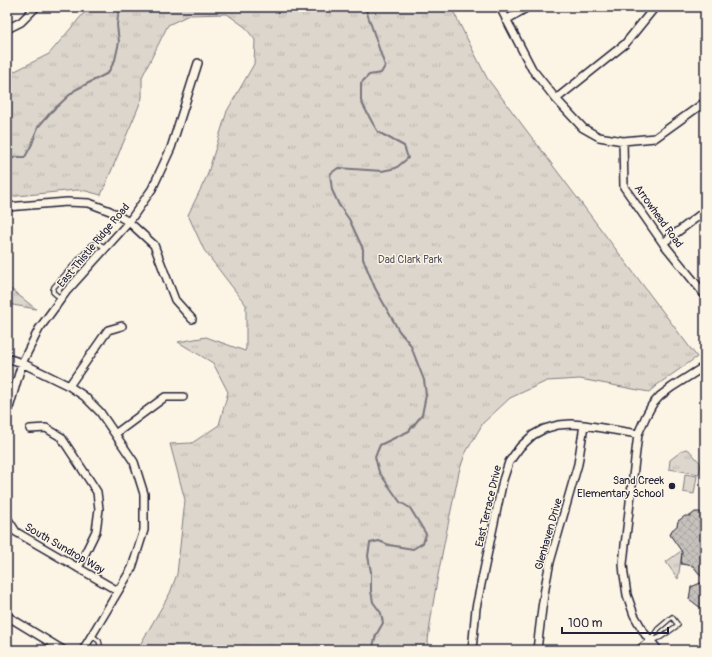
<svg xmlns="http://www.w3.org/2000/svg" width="712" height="657" viewBox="0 0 712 657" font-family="Pangolin,sans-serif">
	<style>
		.grass { fill: url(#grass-tufts); stroke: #7f7c84 }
		.pitch { fill: #dcd6cc; stroke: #7f7c84 }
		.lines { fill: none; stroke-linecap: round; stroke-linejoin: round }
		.stream { stroke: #78757e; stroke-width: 2 }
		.building { fill: url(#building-cross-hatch); stroke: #22223b }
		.service-casing { stroke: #22223b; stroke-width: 6 }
		.minor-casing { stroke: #22223b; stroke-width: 10 }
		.service { stroke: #fcf5e5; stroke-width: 3.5 }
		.minor { stroke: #fcf5e5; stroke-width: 7 }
		.poi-dot { fill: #22223b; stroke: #fcf5e5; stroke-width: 1.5 }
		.labels { text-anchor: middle; stroke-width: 3; stroke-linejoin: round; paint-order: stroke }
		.street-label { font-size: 11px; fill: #22223b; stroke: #fcf5e5 }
		.park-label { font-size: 11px; fill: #504f5f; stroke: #fcf5e5 }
		.poi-label { font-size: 11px; fill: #22223b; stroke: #fcf5e5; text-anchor: end }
	</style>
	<defs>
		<pattern id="grass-tufts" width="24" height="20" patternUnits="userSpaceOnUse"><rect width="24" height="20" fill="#dcd6cc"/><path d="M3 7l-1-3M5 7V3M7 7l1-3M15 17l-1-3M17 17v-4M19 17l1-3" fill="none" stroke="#bcb7b0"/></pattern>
		<pattern id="building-cross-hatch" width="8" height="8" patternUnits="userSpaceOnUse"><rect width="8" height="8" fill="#c6c1bb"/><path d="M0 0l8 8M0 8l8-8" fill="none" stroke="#aaa6a2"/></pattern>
	</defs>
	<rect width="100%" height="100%" fill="#fcf5e5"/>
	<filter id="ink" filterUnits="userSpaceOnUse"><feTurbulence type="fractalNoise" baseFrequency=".025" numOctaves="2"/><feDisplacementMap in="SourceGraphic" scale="8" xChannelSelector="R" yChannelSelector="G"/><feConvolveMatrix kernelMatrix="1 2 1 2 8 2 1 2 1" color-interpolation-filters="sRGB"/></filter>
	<g filter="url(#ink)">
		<path class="grass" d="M89 7H451L487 78 697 357 657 385 649 392 580 379 547 381 510 398 483 423 465 454 459 472C447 531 433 590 427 650H137L170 593 177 574 185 500 170 444 192 443 219 425 228 392 213 363 178 342 206 337 245 351 246 348V305L204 250 188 215 207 176 227 111 254 64 255 40 245 27 227 14 189 15 168 25 142 77V98L136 113 101 195 86 191 76 190 7 197V75L49 54Z
			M7 286 36 309 7 304Z
			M686 449 689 450 701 464 699 474 669 469 670 460 683 450Z
			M681 551 682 552 678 579 666 562Z"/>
		<path class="pitch" d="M685 474 697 476 694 494 683 492Z"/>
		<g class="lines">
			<path class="stream" d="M365 7 385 66 381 73 369 75 361 83V101L372 122 378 132 404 146 408 158 396 168 382 171 338 168 330 174 332 190 339 205 349 219 363 249V259L375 288 399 331 410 344 424 380 426 395 422 415 409 431 380 445 375 457 379 472 400 502 410 508 426 534 423 543 413 549 389 545 379 541 370 543 368 556 371 572V591L373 602 381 613 383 623 376 635 372 650
				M7 161 15 157H25L32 144 38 127 51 112 75 90 108 73 115 60 119 42 117 25 119 7"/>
		</g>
		<path class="building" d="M695 512H700L705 519V610L702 609 689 599 691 587 705 581 693 566 681 564 682 552 670 535 672 530 677 526 678 521 685 516H690Z"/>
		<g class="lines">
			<defs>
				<path id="service" d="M61 299 53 292V290L54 287 92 245C98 242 101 245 106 248
					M672 617 678 625 661 637 650 641 658 629Z
					M91 635 99 641 100 645 97 650"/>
				<path id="minor" d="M500 7 532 69 556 99 583 128 599 137 623 141 655 138 705 102
					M506 20 528 7
					M7 29 21 22 36 7
					M556 99 625 44 655 7
					M623 141 624 187 663 243 705 295
					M7 207 67 202 89 203 110 211 129 222 154 245 175 300 192 319
					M663 243 705 211
					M7 358 22 363 69 386 84 396 100 412 134 462 144 494V530L132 568 83 650
					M69 386 108 330 122 326
					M7 415 22 363 39 329 66 292 129 222 152 189 171 148 198 63
					M30 429 46 428 61 437 90 481 97 492 99 509 96 531 78 568
					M115 434 165 397H183
					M7 518 16 532 118 591
					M7 616 63 650
					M472 650 476 608 503 480 509 462 520 447 533 435 544 429 558 425 571 424 584 425 638 434
					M537 650 542 608 546 582 550 562 578 464 584 425
					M639 650 650 641
					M658 650 645 634 634 615 627 595 624 575 623 564 625 545 638 434 646 416 652 405 660 396 672 387 705 366"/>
			</defs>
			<use href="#service" class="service-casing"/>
			<use href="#minor" class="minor-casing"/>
			<use href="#service" class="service"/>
			<use href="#minor" class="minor"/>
		</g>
	</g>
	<circle class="poi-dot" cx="672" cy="486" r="4"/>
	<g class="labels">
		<g class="street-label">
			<text transform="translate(659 216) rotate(54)" y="4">Arrowhead Road</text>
			<text transform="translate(93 245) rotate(-50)" y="4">East Thistle Ridge Road</text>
			<text transform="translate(488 506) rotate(-77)" y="4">East Terrace Drive</text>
			<text transform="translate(548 534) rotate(-74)" y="4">Glenhaven Drive</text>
			<text transform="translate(65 548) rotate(30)" y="4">South Sundrop Way</text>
		</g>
		<g class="park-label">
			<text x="410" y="263">Dad Clark Park</text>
		</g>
		<g class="poi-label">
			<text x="664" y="484">Sand Creek<tspan x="664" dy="13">Elementary School</tspan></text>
		</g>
	</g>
	<rect width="712" height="657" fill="none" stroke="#fcf5e5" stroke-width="24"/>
	<rect x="12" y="12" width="688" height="633" fill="none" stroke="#22223b" stroke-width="1.5" filter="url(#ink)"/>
	<path d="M562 627v6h106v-6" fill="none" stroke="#22223b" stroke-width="2"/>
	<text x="568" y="627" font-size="12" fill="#22223b" stroke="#fcf5e5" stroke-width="3" paint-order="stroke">100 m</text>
</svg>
